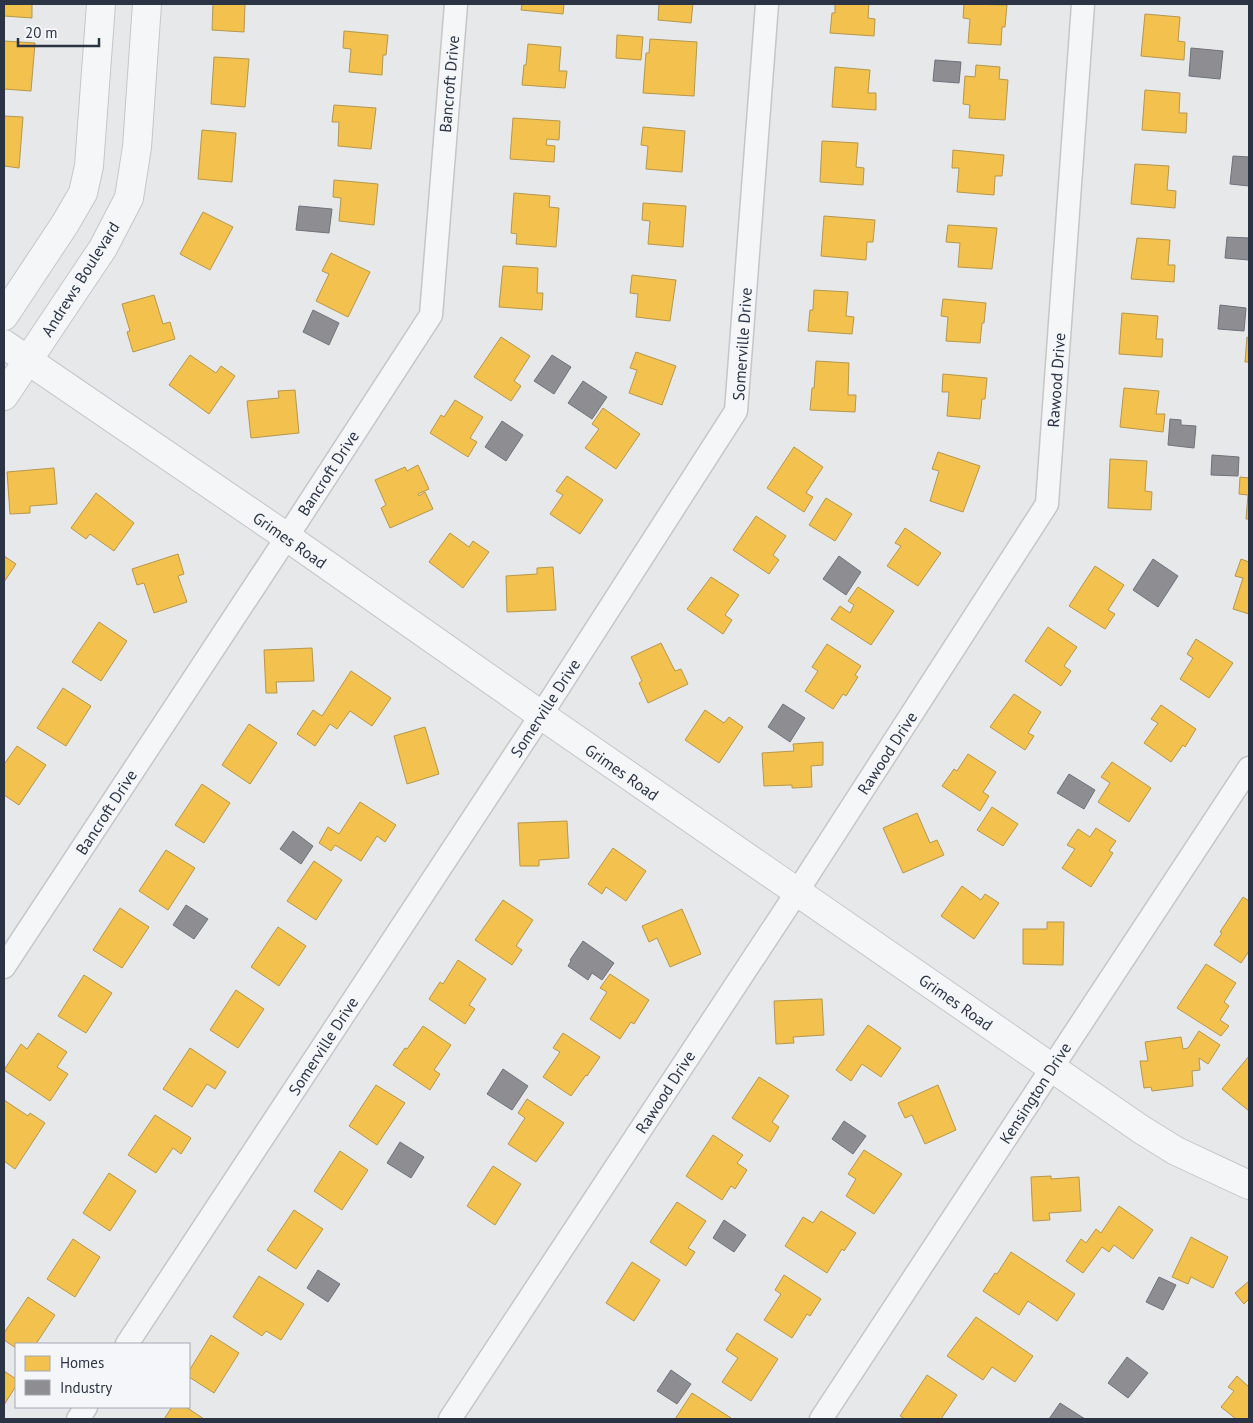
<svg xmlns="http://www.w3.org/2000/svg" width="1253" height="1423" viewBox="0 0 1253 1423" font-family="'PT Sans',sans-serif">
	<style>
		.homes { fill: #f2c14e; stroke: #b6974b }
		.industry { fill: #8d8d92; stroke: #70727b }
		.lines { fill: none; stroke-linecap: round; stroke-linejoin: round }
		.minor-casing { stroke: #c4c6c8; stroke-width: 25 }
		.tertiary-casing { stroke: #c4c6c8; stroke-width: 30 }
		.minor { stroke: #f5f6f7; stroke-width: 22 }
		.tertiary { stroke: #f5f6f7; stroke-width: 28 }
		.labels { text-anchor: middle; stroke-width: 5; stroke-linejoin: round; paint-order: stroke }
		.street-label { font-size: 16px; fill: #2b3445; stroke: #f4f6f9 }
	</style>
	<rect width="100%" height="100%" fill="#e6e8ea"/>
	<path class="homes" d="M4 4H32V18L4 16Z
		M213 4H245L244 32 212 30Z
		M522 4H564L563 14 521 10Z
		M659 4H693L691 23 658 20Z
		M835 4H869L868 18 875 19 874 36 830 33 832 13H835Z
		M964 4 1007 5 1005 27H1002L1001 45 968 43 970 19 963 18Z
		M1145 14 1180 17 1178 41 1185 42 1184 60 1141 56Z
		M344 31 388 35 386 55H383L382 75 349 72 351 49 343 48Z
		M617 35 643 37 641 60 616 58Z
		M650 39 697 42 694 96 643 93 646 53H649Z
		M4 41 35 43 31 91 4 89Z
		M528 44 561 47 559 71H567L565 88 522 85 524 65H526Z
		M214 57 249 59 245 107 211 104Z
		M976 65 1000 67 999 79 1008 80 1005 120 969 118 970 105 963 104 965 76 975 77Z
		M835 67 870 70 868 93H876V110L832 107Z
		M1145 90 1180 93 1179 113H1187L1186 133 1142 130Z
		M334 105 376 108 371 149 338 146 339 122H332Z
		M4 116 23 117 19 168 4 166Z
		M513 118 560 121 559 140 547 139 546 145 555 146 554 162 510 159Z
		M643 127 685 131 682 172 646 169 648 146 641 145Z
		M202 130 236 133 232 182 198 179Z
		M822 141 858 143 856 167 864 168 863 185 820 182Z
		M953 150 1004 155 1002 176H995L994 195 957 192 959 168H952Z
		M1135 164 1169 166 1167 190 1176 191 1175 208 1131 204Z
		M334 180 378 184 374 225 339 221 341 198 333 197Z
		M514 193 550 196 549 207 559 208 556 247 516 244 517 234 511 233Z
		M643 203 686 206 683 247 648 244 650 221 642 220Z
		M203 212 233 227 210 270 180 254Z
		M824 216 875 220 873 242H867L866 260 821 256Z
		M948 225 997 228 992 269 958 267 960 243 946 242Z
		M1137 238 1170 240 1168 265H1175L1174 282 1131 279Z
		M331 253 370 272 348 317 316 301 329 274 322 271Z
		M503 266 538 268 537 293H543L542 310 499 307Z
		M632 275 676 280 670 321 636 317 638 294 630 293Z
		M814 290 848 292 846 316 854 317 852 334 808 331 810 310H813Z
		M154 295 163 324 170 322 175 339 133 352 127 332 130 331 122 304Z
		M943 299 986 303 984 323H982L980 343 946 341 948 317 941 316Z
		M1122 313 1158 316 1156 339H1163L1162 357 1119 354Z
		M1249 334V362H1245L1247 337 1249 338Z
		M501 337 530 356 514 381 521 386 511 401 474 377Z
		M636 352 676 366 662 405 629 393 637 370 630 368Z
		M190 355 216 373 221 366 235 376 209 414 169 385Z
		M816 361 849 363 848 395H856L855 412 810 410 812 388H814Z
		M943 374 987 378 985 399H982L980 419 947 416 949 392H942Z
		M1124 388 1159 391 1156 414H1165L1163 432 1120 427Z
		M295 390 299 433 251 438 247 401 279 398 278 391Z
		M455 400 483 417 470 438 477 442 468 457 430 433 441 415 444 417Z
		M603 408 640 434 616 469 585 448 599 429 592 424Z
		M794 447 823 467 806 493 813 497 804 512 767 488Z
		M938 452 980 466 963 512 930 501 939 471 932 469Z
		M1110 459 1147 461 1145 491 1152 492 1151 510 1108 508Z
		M418 465 429 489 418 494 419 496 425 492 433 509 390 528 381 508 386 505 375 480 405 467 407 471Z
		M54 468 57 504 30 506V513L10 514 7 472Z
		M567 476 603 500 580 534 550 514 563 495 556 491Z
		M1240 477 1249 478V519H1246L1248 495 1239 494Z
		M96 493 134 523 114 551 90 534 86 539 71 528Z
		M826 498 852 514 835 541 809 525Z
		M756 516 786 536 773 555 779 560 769 574 733 550Z
		M905 528 941 553 918 586 887 566 901 546 895 543Z
		M450 533 469 547 473 541 489 552 463 588 429 562Z
		M178 554 184 574 178 576 187 602 154 613 144 583 137 585 132 569Z
		M4 556 16 564 4 582Z
		M1241 559 1249 562V614L1233 609 1243 578 1235 576Z
		M1095 566 1124 585 1108 610 1115 614 1105 629 1069 606Z
		M553 567 556 610 507 612 506 576 537 574V568Z
		M711 577 739 595 725 615 732 620 723 634 687 609Z
		M858 587 894 611 871 645 831 619 840 606 850 613 854 605 848 601Z
		M99 622 127 641 101 681 72 662Z
		M1048 627 1077 647 1064 666 1071 671 1061 686 1025 661Z
		M1196 639 1233 663 1209 698 1180 679 1193 658 1187 654Z
		M661 643 675 671 681 669 688 684 648 703 639 683 642 681 631 657Z
		M827 644 861 666 855 675 858 677 846 696 843 694 833 709 805 691 818 671 812 667Z
		M312 648 314 681 276 682 277 693H266L264 650Z
		M351 671 391 698 372 726 350 711 337 729 330 724 315 746 297 734 313 710 322 716Z
		M63 688 91 706 66 746 37 728Z
		M1014 694 1041 712 1028 733 1034 736 1025 750 990 727Z
		M1161 705 1196 729 1185 747 1183 745 1171 762 1144 743 1158 723 1151 719Z
		M705 710 724 723 729 717 743 727 719 763 685 740Z
		M249 724 277 743 250 784 222 765Z
		M425 727 439 774 407 784 394 736Z
		M823 742V765L811 766 812 787 792 788V785L764 786 762 753 794 751 793 744Z
		M17 746 46 765 19 805 4 795V762L5 763Z
		M968 754 996 772 983 792 989 796 980 811 942 786 954 769 957 771Z
		M1112 762 1151 788 1129 822 1098 802 1110 783 1101 777Z
		M202 784 230 803 204 843 175 825Z
		M360 802 396 825 385 842 377 836 361 861 335 845 331 851 319 843 328 827 339 834Z
		M992 807 1018 824 1003 846 977 830Z
		M917 813 930 843 937 840 944 855 903 873 883 828Z
		M567 821 569 858 539 860V866H520L518 823Z
		M1096 828 1116 841 1109 851 1113 853 1091 887 1062 868 1075 849 1067 845 1078 829 1090 837Z
		M613 848 646 871 626 901 606 887 602 894 588 884Z
		M166 850 195 868 168 910 139 891Z
		M314 861 342 880 316 920 287 901Z
		M962 886 981 900 985 894 999 903 974 939 941 916Z
		M1243 897 1249 901V951L1241 963 1214 945 1222 933 1220 932Z
		M503 900 533 920 516 946 522 950 512 965 475 940Z
		M120 908 149 927 122 968 93 950Z
		M682 909 701 954 670 967 657 938 649 942 642 926Z
		M1047 922H1064L1063 965 1023 964V929H1047Z
		M278 927 306 946 279 986 251 967Z
		M458 960 486 979 469 1005 475 1009 465 1024 429 999 440 982 443 984Z
		M1206 964 1236 983 1224 1002 1229 1006 1220 1020 1229 1026 1221 1036 1177 1008Z
		M610 974 649 1000 634 1024 631 1022 620 1039 590 1019 607 992 600 988Z
		M84 975 112 993 86 1033 58 1016Z
		M236 990 264 1009 238 1048 210 1030Z
		M822 999 824 1035 793 1037 794 1043 776 1044 774 1001Z
		M868 1025 901 1048 881 1077 862 1064 851 1081 836 1070Z
		M423 1026 451 1045 434 1070 440 1074 430 1090 393 1065 405 1048 407 1049Z
		M1199 1031 1220 1045 1208 1064 1199 1058 1200 1070 1192 1071 1193 1086 1152 1091 1151 1087 1144 1088 1140 1061H1148L1145 1042 1181 1037 1183 1049 1188 1048Z
		M38 1033 67 1052 57 1067 68 1074 50 1101 4 1070 21 1044 27 1049Z
		M563 1033 600 1057 587 1076 586 1075 571 1096 543 1077 560 1052 553 1048Z
		M190 1048 226 1072 215 1089 207 1084 192 1107 163 1089Z
		M1249 1056V1111L1222 1089Z
		M759 1077 789 1096 772 1122 779 1127 770 1142 732 1118Z
		M376 1085 405 1103 377 1145 349 1126Z
		M938 1085 956 1130 925 1144 912 1115 905 1118 898 1103Z
		M527 1099 564 1123 536 1162 508 1144 525 1118 518 1113Z
		M4 1100 28 1116 30 1113 45 1123 15 1169 4 1161Z
		M155 1115 191 1138 181 1154 173 1148 156 1173 128 1155Z
		M713 1135 743 1155 737 1163 747 1170 735 1189 731 1186 722 1200 686 1176Z
		M864 1150 902 1174 874 1214 846 1196 856 1179 848 1174Z
		M340 1151 368 1170 342 1210 314 1191Z
		M493 1166 521 1184 495 1225 467 1206Z
		M109 1173 136 1191 110 1231 83 1213Z
		M1051 1176V1179L1079 1177 1081 1211 1049 1213 1050 1220 1033 1221 1031 1177Z
		M677 1202 706 1221 688 1248 695 1252 686 1266 650 1242Z
		M1119 1206 1153 1230 1133 1259 1114 1245 1109 1252 1102 1247 1083 1273 1066 1261 1081 1239 1086 1243 1096 1229 1101 1233Z
		M294 1210 323 1229 296 1269 267 1250Z
		M821 1211 856 1233 844 1251 842 1249 827 1273 785 1246 803 1217 813 1223Z
		M1191 1237 1228 1257 1213 1288 1191 1277 1188 1284 1172 1277Z
		M73 1239 100 1257 75 1297 47 1279Z
		M1011 1252 1075 1294 1057 1321 1028 1301 1019 1315 983 1291 995 1273 997 1274Z
		M632 1262 660 1280 634 1321 606 1303Z
		M784 1275 821 1299 810 1316 807 1314 792 1338 764 1320 781 1294 775 1290Z
		M259 1276 304 1304 281 1340 266 1331 262 1336 233 1317Z
		M1249 1281V1299L1244 1304 1235 1293Z
		M28 1297 55 1315 36 1344H16V1348L4 1340V1333Z
		M976 1317 1033 1356 1015 1382 992 1367 983 1380 947 1356Z
		M737 1333 778 1359 751 1401 722 1382 738 1358 726 1350Z
		M211 1335 239 1353 214 1393 189 1377V1371Z
		M4 1371 16 1379V1386L4 1405Z
		M927 1375 957 1395 941 1419H905L900 1416Z
		M1237 1376 1249 1387V1419H1236L1221 1407 1234 1391 1228 1387Z
		M692 1393 731 1418V1419H675Z
		M172 1407H186L204 1419H164Z"/>
	<path class="industry" d="M1191 48 1223 51 1220 79 1189 76Z
		M935 60 961 62 959 83 933 81Z
		M1233 156 1249 157V186L1230 184Z
		M299 206 332 209 329 233 296 230Z
		M1227 237 1249 238V260L1225 258Z
		M1220 305 1246 308 1244 331 1218 329Z
		M313 310 339 323 329 345 303 332Z
		M552 355 571 367 554 394 534 381Z
		M583 381 607 397 592 419 568 403Z
		M1170 419 1181 420V425L1196 426 1194 448 1168 445Z
		M502 421 523 435 506 461 485 447Z
		M1212 455 1239 457 1238 476 1211 475Z
		M839 556 861 572 846 595 823 579Z
		M1153 559 1178 576 1158 607 1133 590Z
		M783 704 805 718 790 742 768 727Z
		M1069 774 1095 790 1084 809 1057 793Z
		M293 831 313 846 301 864 280 849Z
		M186 905 208 919 194 939 173 925Z
		M583 941 614 963 602 980 592 973 588 980 568 966 571 961 570 960Z
		M503 1069 528 1086 512 1110 487 1094Z
		M844 1121 866 1136 853 1154 832 1139Z
		M400 1142 424 1157 411 1178 387 1163Z
		M724 1220 746 1235 734 1252 713 1238Z
		M318 1270 340 1284 328 1302 307 1288Z
		M1159 1277 1176 1285 1163 1310 1146 1302Z
		M1127 1357 1148 1373 1128 1398 1108 1383Z
		M671 1370 691 1384 677 1404 657 1391Z
		M1060 1403 1085 1419H1049Z"/>
	<g class="lines">
		<defs>
			<path id="minor" d="M4 967 287 537 431 315 456 4
				M127 1344 541 715 736 411 767 4
				M78 1419 86 1407
				M450 1419 797 892 1047 504 1083 4
				M821 1419 1249 768"/>
			<path id="tertiary" d="M4 316 65 224 83 193 89 166 101 4
				M4 344 287 537 541 715 1142 1130 1176 1151 1249 1185
				M4 396 103 248 129 198 137 147 147 4"/>
		</defs>
		<use href="#minor" class="minor-casing"/>
		<use href="#tertiary" class="tertiary-casing"/>
		<use href="#minor" class="minor"/>
		<use href="#tertiary" class="tertiary"/>
	</g>
	<g class="labels">
		<g class="street-label">
			<text transform="translate(449 84) rotate(-85)" y="6">Bancroft Drive</text>
			<text transform="translate(80 279) rotate(-58)" y="6">Andrews Boulevard</text>
			<text transform="translate(742 344) rotate(-86)" y="6">Somerville Drive</text>
			<text transform="translate(1056 380) rotate(-86)" y="6">Rawood Drive</text>
			<text transform="translate(328 473) rotate(-57)" y="6">Bancroft Drive</text>
			<text transform="translate(290 540) rotate(35)" y="6">Grimes Road</text>
			<text transform="translate(545 708) rotate(-57)" y="6">Somerville Drive</text>
			<text transform="translate(887 753) rotate(-57)" y="6">Rawood Drive</text>
			<text transform="translate(622 772) rotate(35)" y="6">Grimes Road</text>
			<text transform="translate(106 812) rotate(-57)" y="6">Bancroft Drive</text>
			<text transform="translate(956 1002) rotate(35)" y="6">Grimes Road</text>
			<text transform="translate(323 1046) rotate(-57)" y="6">Somerville Drive</text>
			<text transform="translate(665 1092) rotate(-57)" y="6">Rawood Drive</text>
			<text transform="translate(1035 1093) rotate(-57)" y="6">Kensington Drive</text>
		</g>
	</g>
	<rect width="1253" height="1423" fill="none" stroke="#2b3445" stroke-width="10"/>
	<rect x="15" y="1343" width="175" height="65" fill="#f4f6f9" stroke="#a4a8b1"/>
	<rect x="25" y="1356" width="25" height="15" fill="#f2c14e" stroke="#a4a8b1"/>
	<text x="60" y="1368" font-size="15" fill="#2b3445">Homes</text>
	<rect x="25" y="1380" width="25" height="15" fill="#8d8d92" stroke="#a4a8b1"/>
	<text x="60" y="1393" font-size="15" fill="#2b3445">Industry</text>
	<path d="M18 38v8h81v-8" fill="none" stroke="#2b3445" stroke-width="2.5"/>
	<text x="25" y="38" font-size="15" fill="#2b3445" stroke="#f4f6f9" stroke-width="4" paint-order="stroke">20 m</text>
</svg>
